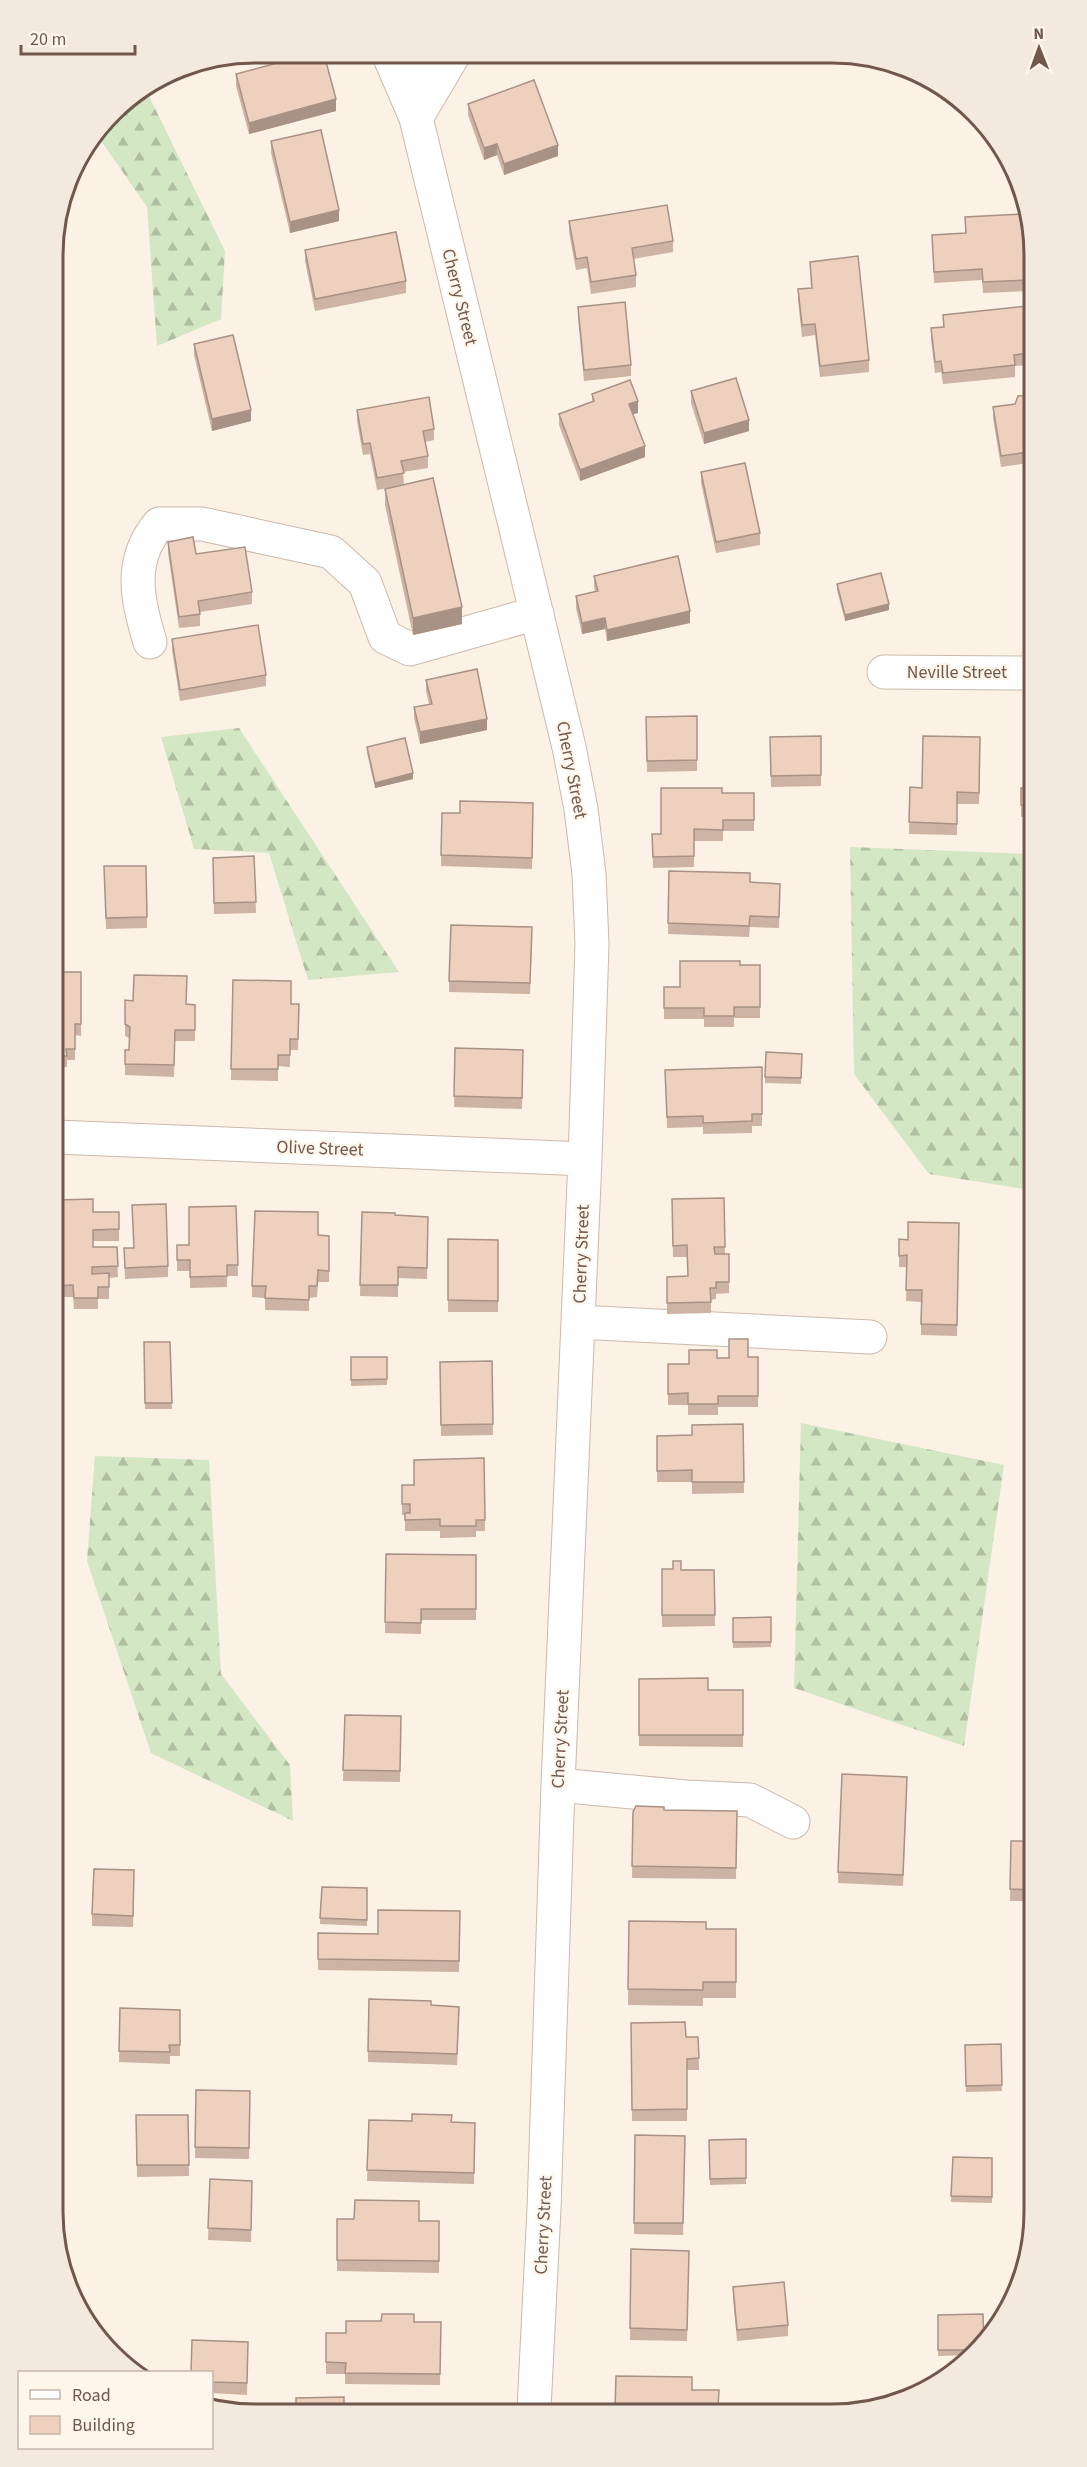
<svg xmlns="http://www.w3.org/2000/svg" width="1087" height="2467" viewBox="0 0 1087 2467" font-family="'Source Sans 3',sans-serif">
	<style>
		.forest { fill: url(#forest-firs) }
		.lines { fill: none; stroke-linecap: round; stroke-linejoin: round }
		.minor-casing { stroke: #cbb9ac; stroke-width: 35 }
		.minor { stroke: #fff; stroke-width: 33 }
		.wall { fill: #cdb3a3 }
		.shaded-wall { fill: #a79285 }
		.building { fill: #eed0be; stroke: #a79285; stroke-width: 1.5 }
		.labels { text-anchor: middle; stroke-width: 4.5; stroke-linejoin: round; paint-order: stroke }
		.street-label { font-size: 18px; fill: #71584c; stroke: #fef6eb }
		.rim { fill: none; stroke: #71584c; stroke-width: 3 }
	</style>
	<defs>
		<pattern id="forest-firs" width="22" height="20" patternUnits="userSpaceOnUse" patternTransform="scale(1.5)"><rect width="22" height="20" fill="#d3e7c4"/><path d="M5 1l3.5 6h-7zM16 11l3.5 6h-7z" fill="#b0bea1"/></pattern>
	</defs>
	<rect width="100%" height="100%" fill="#fbf1e5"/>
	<path class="forest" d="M145 88 225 251 221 319 157 346 147 207 97 135 121 103Z
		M239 728 399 972 308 980 269 853 194 849 161 737Z
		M850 847 1030 854 1031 1190 929 1174 854 1074Z
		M801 1423 1004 1465 964 1746 794 1688Z
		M95 1456 209 1460 221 1674 290 1765 293 1821 151 1753 87 1561Z"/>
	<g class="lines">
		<defs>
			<path id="minor" d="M388 53 416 118 569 747 581 809 589 874 592 944 585 1159 558 1785 544 2209 534 2409
				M415 104 416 54
				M416 118 454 54
				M150 642C137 599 128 561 159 524H202L331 552 365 583 385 637 410 649 537 613
				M884 672 1029 673
				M56 1137 585 1159
				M578 1322 870 1337
				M558 1785 686 1797 750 1800 793 1822"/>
		</defs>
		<use href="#minor" class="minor-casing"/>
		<use href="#minor" class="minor"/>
	</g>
	<path class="wall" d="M236 74 336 111 249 134 236 86Z
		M468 104 558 156 504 175 497 155 484 160 468 115Z
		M271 141 339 221 290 233 271 153Z
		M965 217 1023 228H1028V291L983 293 982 280 934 283 932 235 965 233Z
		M569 221 673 241V252L633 259 636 275V287L591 294 587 268 576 270 569 232Z
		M305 250 406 281V293L315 311 305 261Z
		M810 262 869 360V372L820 377 815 335 802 337 798 300V289L811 288Z
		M1028 306V365L1015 366V377L943 384 941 372 935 373 931 339V328L943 327V315Z
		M578 307 631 365V376L584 381 578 318Z
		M194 344 251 421 212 431 194 355Z
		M691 391 749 431 704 444 691 403Z
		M592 394 638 413 633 414 645 457 580 481 559 425V414L592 402Z
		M1028 395 1029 463 1001 467 993 418V407L1015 404Z
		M357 410 434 429V440L425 442 428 456V468L403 472 404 485 377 490 370 454 363 455 357 421Z
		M701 472 760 533V545L716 553 701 483Z
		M385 489 462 624 413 635 385 505Z
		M168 542 196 554 252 592V604L200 612V626L179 628 168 553Z
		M594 576 690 623 607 641 605 629 582 634 576 608V596L595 591 594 587Z
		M837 584 889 610 845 621 837 590Z
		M172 639 266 675V686L180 701 172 650Z
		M426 680 487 730 420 744 414 718V707L429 704 426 691Z
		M697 716V771L647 772 646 717Z
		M1029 726 1030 816 1021 817V788H1028Z
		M821 736V786L771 787 770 737Z
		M980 737 979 804H957V835L909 834 910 787 922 788Z
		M367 747 413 779 375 788 367 753Z
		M722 793H754V831H723V841H694V867L653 868 652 834H661Z
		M533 803 532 869 441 866V855L460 813Z
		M254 856 256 913 214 914 213 858Z
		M104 866H146L147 928 106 929Z
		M669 871 750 882 780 884 779 928 750 927 749 937 668 934Z
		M532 938 530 994 449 992V981Z
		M740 965H760V1018H734V1027H704V1019H664V987H680Z
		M55 972H81V1036L75 1035V1060H67V1067H56Z
		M233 980 291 1004H299L298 1050H290V1067L278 1066V1081L231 1080Z
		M125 1000 195 1005V1041H175L174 1077 125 1075V1050H129V1038L125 1036Z
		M455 1048 523 1050 522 1109 454 1107Z
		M802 1054 801 1084 765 1083V1077Z
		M762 1067V1126H752V1133L703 1134V1127L667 1128 665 1070Z
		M724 1198 725 1254H729V1293L716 1294V1299L711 1300V1313L667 1314V1277L688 1276 687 1257H673L672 1199Z
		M56 1200 93 1212H119V1241H93V1247H117L118 1277 109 1278V1299H98V1309H74L73 1297H56Z
		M132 1205 168 1266V1277L125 1279 124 1248H134Z
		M236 1206 238 1276H227V1287L190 1288V1271H177V1245H189Z
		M362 1212 395 1215 428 1217 427 1279 398 1278V1297L360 1296Z
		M959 1223 957 1336 921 1335V1302L906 1301 907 1267H899V1239L908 1240Z
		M318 1235 329 1247V1282H318L317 1297 309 1298V1311L265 1310V1298L252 1297V1286Z
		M448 1239 498 1240V1312H448Z
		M144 1342H170L172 1409H145Z
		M351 1357H387V1385L351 1386Z
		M758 1357V1407H718V1415H688V1405H668V1364H689L717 1358Z
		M492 1361 493 1435 441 1436 440 1362Z
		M1028 1397 1031 1398 1032 1427H1028Z
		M743 1424 744 1493 692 1494V1482H657V1436L692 1435Z
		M484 1458 485 1531H476V1537L440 1538V1531H405V1515H402V1485H414Z
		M386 1554 476 1555V1620H421V1634L385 1633Z
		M662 1569 714 1570 715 1626 662 1627Z
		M771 1617V1647L733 1648V1618Z
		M639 1679 708 1690H743V1747L639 1746Z
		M345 1715 401 1716 400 1782 343 1781Z
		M907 1789 903 1886 838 1883V1872Z
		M664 1810 737 1811 736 1879 632 1878 633 1812Z
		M1011 1841H1033V1901H1010Z
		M134 1882 133 1927 92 1926V1914Z
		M322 1887 367 1888V1926L320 1924Z
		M460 1911 459 1972 318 1970V1933L378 1934Z
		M629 1921 706 1929H736V1998H703V2006L628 2005Z
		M431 2005 459 2018 457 2065 368 2062V2051Z
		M120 2008 180 2010V2056H170V2064L119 2062Z
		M631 2023 686 2037H698L699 2070H687V2121H632Z
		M1001 2044 1002 2091 966 2092 965 2045Z
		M196 2090 250 2091 249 2159 195 2158Z
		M136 2115H188L189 2176 137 2177Z
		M369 2120 475 2123 474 2184 367 2181Z
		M635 2135 685 2136 683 2235 634 2234Z
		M746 2139V2184L710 2185 709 2140Z
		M953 2157 992 2158V2203L951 2202Z
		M210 2179 252 2181 251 2242 208 2240Z
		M337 2219 439 2221V2273L337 2271Z
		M631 2249 689 2251 687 2341 630 2340Z
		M733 2287 788 2325V2336L737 2341 733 2298Z
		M938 2315 984 2344 971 2355 938 2356Z
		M441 2322 440 2385 345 2384V2374H326V2333H346Z
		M248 2353 247 2395 212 2393V2373Z"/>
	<path class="shaded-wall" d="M336 99V111L249 134V123Z
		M497 144V155L484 160V148Z
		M558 145V156L504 175V164Z
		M339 210V221L290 233V222Z
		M638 401V413L629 415V404Z
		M251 410V421L212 431V419Z
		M749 420V431L704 444V433Z
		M645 446V457L580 481V470Z
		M889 604V610L845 621V615Z
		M462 607V624L413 635V618Z
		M690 611V623L607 641V630Z
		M605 618V629L582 634V623Z
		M487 719V730L420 744V732Z
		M413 773V779L375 788V783Z"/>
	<path class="building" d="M311 54 313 61 325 58 336 99 249 123 236 74Z
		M534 80 558 145 504 164 497 144 484 148 468 104Z
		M321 130 339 210 290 222 271 141Z
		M667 205 673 241 632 248 636 275 591 282 587 257 576 259 569 221Z
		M1023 214V228H1028V280L983 282 982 269 934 272 932 235 966 233 965 217Z
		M396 232 406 281 315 299 305 250Z
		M858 256 869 360 820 366 815 324 802 325 798 289 812 288 810 262Z
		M625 302 631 365 584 370 578 307Z
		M1028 306V353L1014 355 1015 365 943 373 941 361 935 362 931 328 944 327 943 315Z
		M233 335 251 410 212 419 194 344Z
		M736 378 749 420 704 433 691 391Z
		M630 380 638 401 629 404 645 446 580 470 559 414 594 401 592 394Z
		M1028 395V452L1001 456 993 407 1015 404 1018 396Z
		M429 397 434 429 423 431 428 456 401 461 404 473 377 478 370 443 363 444 357 410Z
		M745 463 760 533 716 542 701 472Z
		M433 478 462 607 413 618 385 489Z
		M193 537 196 554 245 547 252 592 198 601 200 614 179 617 168 542Z
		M678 556 690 611 607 630 605 618 582 623 576 596 598 591 594 576Z
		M881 573 889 604 845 615 837 584Z
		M258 625 266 675 180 690 172 639Z
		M477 669 487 719 420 732 414 707 432 704 426 680Z
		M697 716V760L647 761 646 717Z
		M1027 726H1029L1030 805H1021V788H1028Z
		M821 736V775L771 776 770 737Z
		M923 736 980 737 979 793 957 792V824L909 822 910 787 922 788Z
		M405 738 413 773 375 783 367 747Z
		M661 788H722V793H754V820H723V830L694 829V856L653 857 652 834H661Z
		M460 801 533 803 532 858 441 855 442 813H460Z
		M254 856 256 902 214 903 213 858Z
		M104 866H146L147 917 106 918Z
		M669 871 750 873V882L780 884 779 917 750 916 749 926 668 923Z
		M451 925 532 927 530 983 449 981Z
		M680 961H740V965H760V1007H734V1016H704V1008H664V987H680Z
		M55 972H81V1024H75V1049H66L67 1056H56Z
		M134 975 187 976 186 1004 195 1005V1030H175L174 1065 125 1064V1050H129L130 1027 125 1024V1000L133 1001Z
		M233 980 291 981V1004H299L298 1039H290V1055H278V1069H231Z
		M455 1048 523 1050 522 1098 454 1096Z
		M766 1052 802 1054 801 1078 765 1077Z
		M762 1067V1114H752V1121L703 1123V1116L667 1117 665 1070Z
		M724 1198 725 1247H714L715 1254H729V1282H716V1288H710L711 1302 667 1303V1277L688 1276 687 1245 673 1246 672 1199Z
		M93 1199V1212H119V1229L93 1230V1247H117L118 1266 92 1267V1274L109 1273V1287H98V1298H74L73 1285 56 1286V1200Z
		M166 1204 168 1266 125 1268 124 1248H134L132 1205Z
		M236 1206 238 1265H227V1276L190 1277V1260H177V1245H189V1207Z
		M255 1211 318 1212V1235L329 1236V1271L318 1270 317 1286H309V1300L265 1298 266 1286H252Z
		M362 1212 395 1213V1215L428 1217 427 1268 398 1267V1285H360Z
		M908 1222 959 1223 957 1325 921 1324 922 1290H906L907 1255 899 1256V1239L908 1240Z
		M448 1239 498 1240V1301L448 1300Z
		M729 1339H748V1357H758V1396H718V1404H688V1393L668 1394V1364H689V1350H717V1358H729Z
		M144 1342H170L172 1403H145Z
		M351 1357H387V1379L351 1380Z
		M492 1361 493 1424 441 1425 440 1362Z
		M1028 1397 1031 1398 1032 1421H1028Z
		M743 1424 744 1482H692V1470L657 1471V1436L692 1435V1425Z
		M484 1458 485 1520H476V1526H440V1519L405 1520V1513H410V1504H402V1485H414V1460Z
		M386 1554 476 1555V1609H421V1623L385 1622Z
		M673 1561H681V1570H714L715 1615H662V1569H673Z
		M771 1617V1642H733V1618Z
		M708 1678V1690H743V1735H639V1679Z
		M345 1715 401 1716 400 1771 343 1770Z
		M842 1774 907 1777 903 1875 838 1872Z
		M636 1806 664 1807V1810L737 1811 736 1868 632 1866 633 1812Z
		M1011 1841H1033V1890L1010 1889Z
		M94 1869 134 1870 133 1916 92 1914Z
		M322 1887 367 1888V1920L320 1918Z
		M378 1910 460 1911 459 1961 318 1959V1933L378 1934Z
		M629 1921 706 1922V1929H736V1982H703V1990L628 1989Z
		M369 1999 431 2001V2005L459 2007 457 2054 368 2051Z
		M120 2008 180 2010V2045H169L170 2052 119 2051Z
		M685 2022 686 2037H698L699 2058 687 2059V2109L632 2110 631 2023Z
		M1001 2044 1002 2085 966 2086 965 2045Z
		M196 2090 250 2091 249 2148 195 2147Z
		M412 2114 452 2115 451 2122 475 2123 474 2173 367 2170 369 2120 412 2121Z
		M136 2115H188L189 2165H137Z
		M635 2135 685 2136 683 2223H634Z
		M746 2139V2178L710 2179 709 2140Z
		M953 2157 992 2158V2197L951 2196Z
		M210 2179 252 2181 251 2230 208 2228Z
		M355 2200 419 2201V2221H439V2261L337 2260V2219H354Z
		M631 2249 689 2251 687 2330 630 2328Z
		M784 2282 788 2325 737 2330 733 2287Z
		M382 2314H414V2322H441L440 2374 345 2373 346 2363 326 2362V2333H346V2321H381Z
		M983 2314 984 2344 977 2350H938V2315Z
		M192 2340 248 2342 247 2383 212 2382V2373H191Z
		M616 2376 692 2377V2390H719L718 2408 615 2409Z
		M344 2397V2410H296V2398Z"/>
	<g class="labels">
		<g class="street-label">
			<text transform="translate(460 297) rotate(76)" y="6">Cherry Street</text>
			<text x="957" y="678">Neville Street</text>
			<text transform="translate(572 770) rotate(79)" y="6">Cherry Street</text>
			<text transform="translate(320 1148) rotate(2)" y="6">Olive Street</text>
			<text transform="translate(581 1254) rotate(-88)" y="6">Cherry Street</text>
			<text transform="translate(560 1739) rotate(-87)" y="6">Cherry Street</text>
			<text transform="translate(543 2225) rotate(-87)" y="6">Cherry Street</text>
		</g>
	</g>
	<path d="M0 0H1087V2467H0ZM255 63H832A192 192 0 0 1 1024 255V2212A192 192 0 0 1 832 2404H255A192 192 0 0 1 63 2212V255A192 192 0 0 1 255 63Z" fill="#f3e9de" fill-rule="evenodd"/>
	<path class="rim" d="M255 63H832A192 192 0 0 1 1024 255V2212A192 192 0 0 1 832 2404H255A192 192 0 0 1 63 2212V255A192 192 0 0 1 255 63Z"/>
	<rect x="18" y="2371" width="195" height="78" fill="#fef6eb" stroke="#c6b7ab" stroke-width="1.5"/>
	<rect x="30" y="2390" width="30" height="9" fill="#ffffff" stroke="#c6b7ab" stroke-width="1.5"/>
	<text x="72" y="2401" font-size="18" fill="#71584c">Road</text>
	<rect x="30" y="2416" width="30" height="18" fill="#eed0be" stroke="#c6b7ab" stroke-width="1.5"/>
	<text x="72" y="2431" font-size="18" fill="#71584c">Building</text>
	<g transform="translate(1039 48) rotate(359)" stroke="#fef6eb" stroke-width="4.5" paint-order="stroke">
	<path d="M0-4.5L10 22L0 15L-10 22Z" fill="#71584c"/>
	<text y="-9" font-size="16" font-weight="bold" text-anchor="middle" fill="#71584c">N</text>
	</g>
	<path d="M21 45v9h114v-9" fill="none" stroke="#71584c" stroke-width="3"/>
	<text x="30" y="45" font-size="18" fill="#71584c" stroke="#fef6eb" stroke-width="4.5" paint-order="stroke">20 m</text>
</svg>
